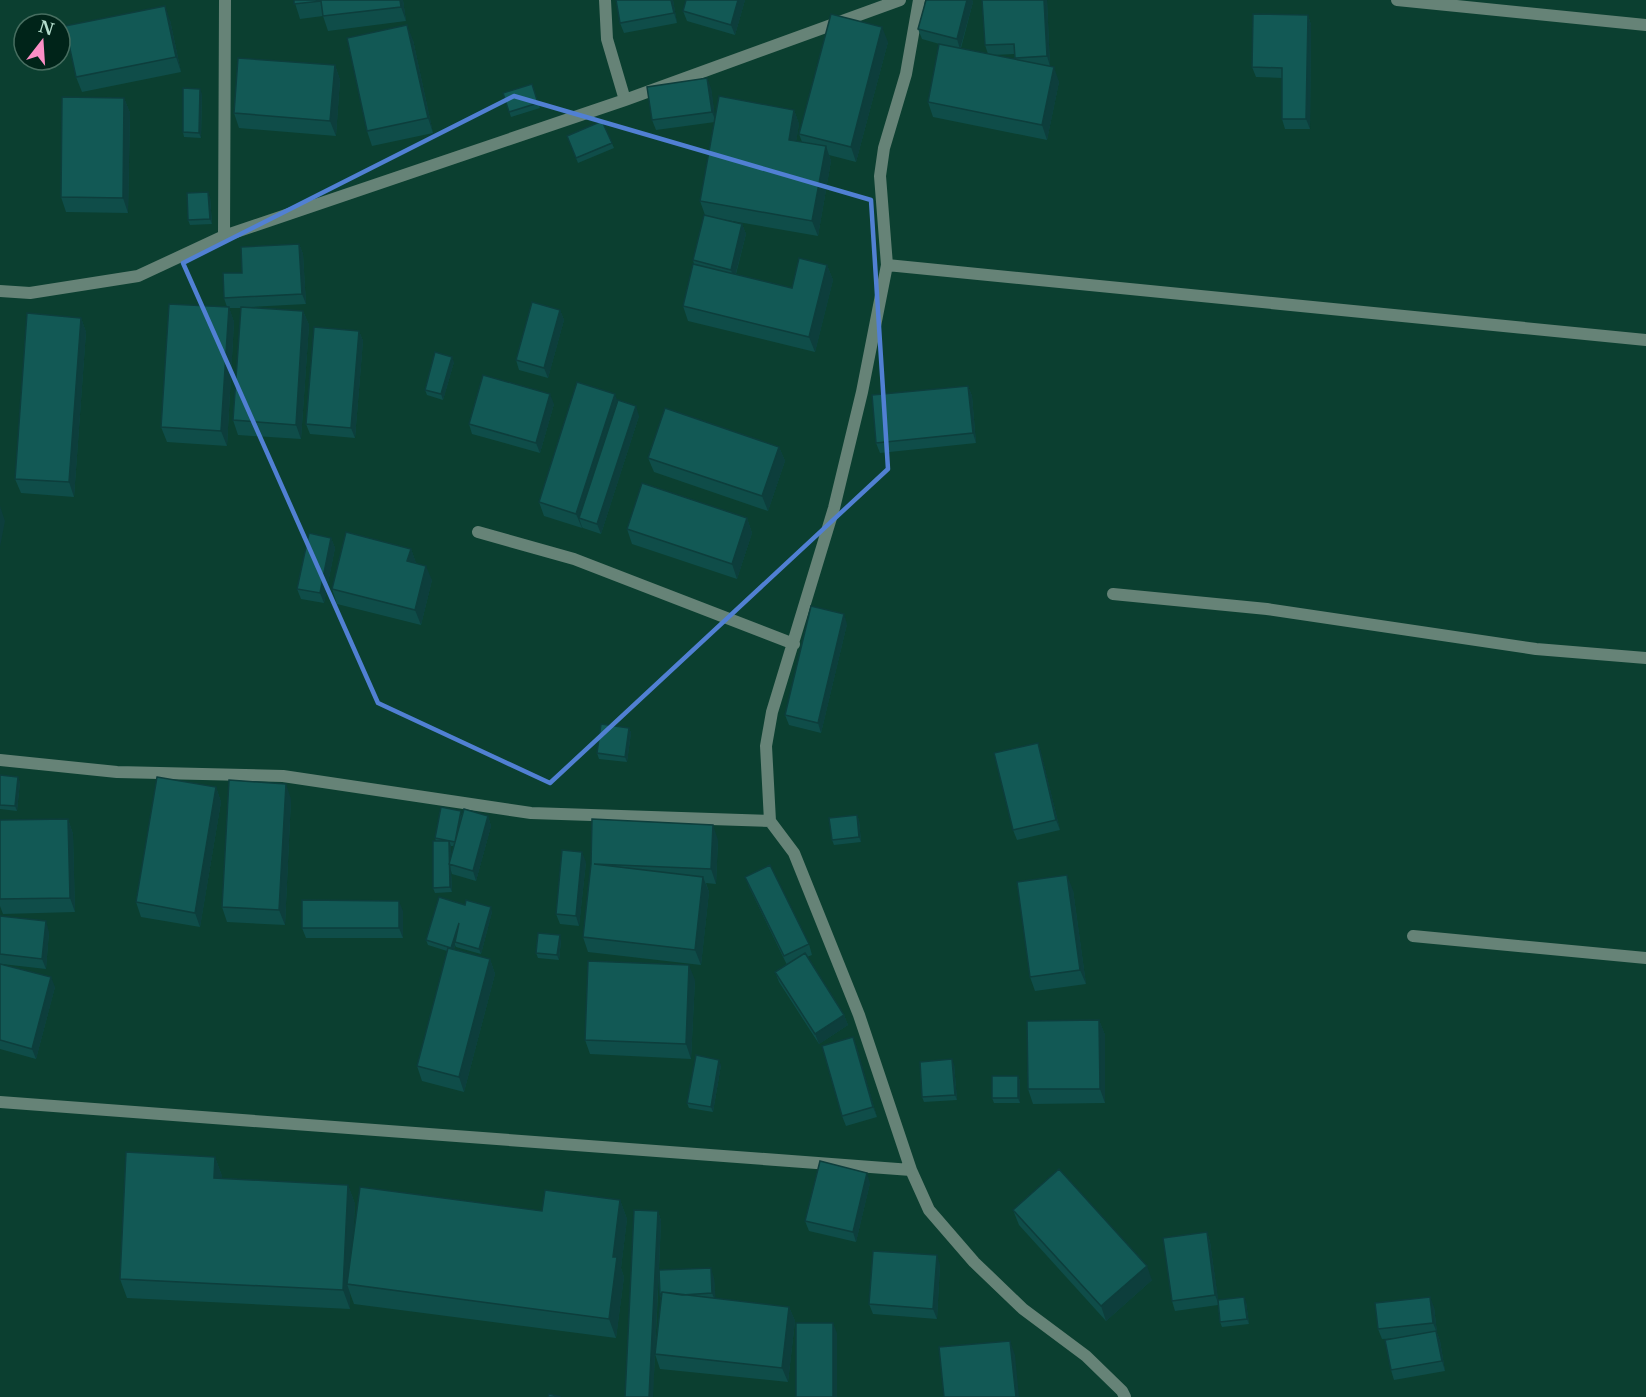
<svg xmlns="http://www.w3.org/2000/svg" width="1646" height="1397" viewBox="0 0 1646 1397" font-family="'Libre Baskerville',serif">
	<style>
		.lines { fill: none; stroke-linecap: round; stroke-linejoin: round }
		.minor { stroke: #668377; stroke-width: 12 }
		.wall { fill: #0f4d49; fill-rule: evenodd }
		.shaded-wall { fill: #0d3e3c }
		.building { fill: #125955; stroke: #0d3e3c; stroke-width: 1.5 }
		.marked { fill: none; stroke: #5180d3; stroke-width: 4.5; stroke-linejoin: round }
	</style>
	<rect width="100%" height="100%" fill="#0b3f30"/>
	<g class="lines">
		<path class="minor" d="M605 0 607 39 625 100
			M919 0 906 74 884 148 880 176 887 265 862 392 834 508 772 712 766 746 770 821 794 853 859 1015 911 1170 929 1210 974 1262 1023 1309 1086 1356 1122 1391 1125 1397
			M1397 0 1646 25
			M224 236 225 0
			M887 265 1646 340
			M0 291 30 293 138 276 224 236 625 100 900 0
			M478 532 574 559 794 644
			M1113 594 1267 609 1536 649 1646 658
			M0 760 117 772 283 776 531 813 770 821
			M1413 936 1646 958
			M0 1102 911 1170"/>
	</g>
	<path class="wall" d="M294 0H403L406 21 328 31 323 16 300 19Z
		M673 0 677 23 624 33 620 23Z
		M686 0H745L735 35 687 21 683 11Z
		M926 0H972L973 2 961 48 988 54 985 45 982 0H1047L1050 66 1059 82 1047 140 933 117 928 102 943 45 922 39 918 29ZM1014 54 1015 59 993 55Z
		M1308 15 1311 25 1310 129H1285L1282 119V78L1256 77 1252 67Z
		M170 20 181 72 82 92 76 77Z
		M413 40 433 133 372 146 367 131Z
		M888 42 856 162 829 155 831 161 818 236 715 218 742 224 746 234 736 274 792 288 827 265 833 280 815 352 688 321 683 306 694 264 693 260 705 215 700 201 715 122 656 130 652 120 711 88 715 119 794 110 799 124 796 141 802 142 799 134Z
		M335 65 340 80 336 136 239 128 234 113Z
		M532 84 540 108 511 117 503 93Z
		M202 94 201 138 184 137 183 132Z
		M124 98 130 113 128 213 66 212 61 197Z
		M602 121 614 148 578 163 567 136Z
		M210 197 212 224 190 225 188 220Z
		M299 244 303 254 306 304 251 307 303 311 309 325 301 439 238 435 233 420 241 308H229L234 322 227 446 167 442 161 427 227 307 224 298 242 273Z
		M560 310 564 320 548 378 519 370 516 360Z
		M81 318 86 332 74 497 21 493 15 479Z
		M359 331 363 341 355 438 310 434 306 424Z
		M454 362 443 400 427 395 425 390Z
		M968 386 972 396 976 443 880 453 876 443Z
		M618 401 639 416 601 534 583 528 582 527V528L544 516 539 502Z
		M554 404 540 453 472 434 469 424Z
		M779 447 785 461 768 511 654 472 648 458Z
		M747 518 752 533 737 579 632 544 627 529Z
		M331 538 335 548 324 603 301 599 297 589Z
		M411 549 416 563 432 580 421 625 337 604 332 589Z
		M847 624 821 733 789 725 785 715Z
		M629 728 631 733 627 762 599 759 597 753Z
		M1038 743 1041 753 1060 830 1017 840 1013 830Z
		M0 775 20 782 17 811 0 809Z
		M216 787 221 802 200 927 141 917 136 902Z
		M291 799 285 925 227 922 222 907Z
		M463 814 488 816 491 826 476 881 452 874 451 871 452 892 435 893 433 888 436 841 435 838ZM451 846H454L451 856Z
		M857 815 859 820 861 842 834 845 832 840Z
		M68 819 73 834 75 912 3 914 0 906V820Z
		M718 840 716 884 706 883 709 892 701 965 588 952 583 937 591 864Z
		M586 862 579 926 560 924 556 914Z
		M745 877 809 944 812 955 807 957 844 1015 848 1025 819 1044 779 982 775 972 787 965 749 887Z
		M1073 890 1086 984 1035 991 1030 977Z
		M465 905 492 912 481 954 456 947 455 945 454 950 490 959 495 974 464 1092 422 1081 417 1066 447 951 428 945 426 940Z
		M403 911V938H306L302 928Z
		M0 916 49 932 46 969 2 964 55 987 36 1059 0 1049Z
		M561 940 559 960 538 958 536 953Z
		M695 980 691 1059 590 1054 585 1040Z
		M1099 1020 1105 1035V1103L1033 1104 1028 1089Z
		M853 1037 877 1117 846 1126 842 1116Z
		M954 1064 957 1100 924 1102 922 1097Z
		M721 1065 713 1112 689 1108 687 1103Z
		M1018 1076 1020 1081V1103H994L992 1098Z
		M215 1157 222 1176V1178L348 1185 355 1204 353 1241 542 1211 620 1200 627 1219 621 1268 624 1277 616 1338 354 1304 350 1293V1309L127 1298 120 1279Z
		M870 1183 856 1242 809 1231 805 1221Z
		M1013 1210 1152 1280 1106 1321 1019 1225Z
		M658 1211 661 1221 659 1270 714 1278 715 1298 789 1307 795 1321 788 1382 660 1369 655 1354 653 1397ZM659 1272 660 1295 661 1298 655 1354Z
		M1207 1232 1210 1242 1218 1300 1246 1302 1249 1324 1222 1327 1220 1322 1218 1305 1175 1311 1172 1301Z
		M940 1265 937 1319 873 1314 869 1304Z
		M1434 1307 1437 1333 1440 1341 1445 1371 1394 1380 1391 1370 1400 1338 1382 1339 1378 1329Z"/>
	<path class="shaded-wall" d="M400 0H403L406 21 401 7Z
		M671 0H673L677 23 674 13Z
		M738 0H745L735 35 731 25Z
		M967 0H972L973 2 960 49 957 39Z
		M1044 0H1047L1050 66 1047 56Z
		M165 6 170 20 181 72 176 57Z
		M1308 15 1311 25 1310 129 1306 119Z
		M407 25 413 40 433 133 428 118Z
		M882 27 888 42 856 162 851 147Z
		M335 65 340 80 336 136 330 121Z
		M1054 67 1059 82 1047 140 1042 125Z
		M707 78 711 88 716 122 712 112Z
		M200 89 202 94 201 138 199 133Z
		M124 98 130 113 128 213 123 198Z
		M794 110 799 124 794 155 789 140Z
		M826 146 831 161 818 236 812 221Z
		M208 192 210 197 212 224 210 219Z
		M742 224 746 234 734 280 731 270Z
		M299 244 303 254 306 304 302 294Z
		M827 265 833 280 815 352 809 337Z
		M229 307 234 322 227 446 221 431Z
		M560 310 564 320 548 378 544 368Z
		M303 311 309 325 301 439 296 425Z
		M81 318 86 332 74 497 69 482Z
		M359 331 363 341 355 438 351 428Z
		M452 357 454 362 443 400 441 394Z
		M968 386 972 396 976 443 973 433Z
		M550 394 554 404 540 453 536 443Z
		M615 394 620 409 579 518 582 527V528L576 514Z
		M636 406 639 416 601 534 597 524Z
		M779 447 785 461 768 511 762 496Z
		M0 506 5 521 0 547Z
		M747 518 752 533 737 579 732 564Z
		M331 538 335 548 324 603 320 593Z
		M411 549 416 563 407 561Z
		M426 566 432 580 421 625 415 610Z
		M844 614 847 624 821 733 818 723Z
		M629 728 631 733 627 762 625 757Z
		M1038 743 1041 753 1060 830 1056 820Z
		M18 777 20 782 17 811 15 806Z
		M286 784 291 799 285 925 279 910Z
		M216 787 221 802 200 927 195 913Z
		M857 815 859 820 861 842 859 837Z
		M488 816 491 826 476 881 473 871Z
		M68 819 73 834 75 912 70 898Z
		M713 825 718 840 716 884 711 869Z
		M449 841 451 846V865L450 864Z
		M582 852 586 862 579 926 576 916Z
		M450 866 451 871 452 892 450 887Z
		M1067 875 1073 890 1086 984 1080 970Z
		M703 877 709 892 701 965 695 950Z
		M399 901 403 911V938L399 928Z
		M491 907 492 912 481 954 479 949Z
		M46 921 49 932 46 969 42 959Z
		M459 923 455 942V945L453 953 451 948Z
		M560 935 561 940 559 960 557 955Z
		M490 959 495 974 464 1092 459 1077Z
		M689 965 695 980 691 1059 686 1044Z
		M51 977 55 987 36 1059 32 1049Z
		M844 1015 848 1025 819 1044 815 1034Z
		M1099 1020 1105 1035V1103L1100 1089Z
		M853 1037 857 1047 877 1117 873 1107Z
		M952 1059 954 1064 957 1100 955 1095Z
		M719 1060 721 1065 713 1112 711 1107Z
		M1018 1076 1020 1081V1103L1018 1098Z
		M215 1157 222 1176 221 1197 214 1178Z
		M867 1173 870 1183 856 1242 853 1232Z
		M348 1185 355 1204 351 1285 347 1284 350 1293V1309L343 1290Z
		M620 1200 627 1219 621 1268 624 1277 616 1338 609 1319 613 1257Z
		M658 1211 661 1221 653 1397H649Z
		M1207 1232 1210 1242 1219 1305 1215 1295Z
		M937 1255 940 1265 937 1319 933 1309Z
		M1147 1266 1152 1280 1106 1321 1101 1306Z
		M711 1268 714 1278 716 1303 712 1293Z
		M1244 1297 1246 1302 1249 1324 1247 1319Z
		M1430 1297 1434 1307 1437 1333 1433 1323Z
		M789 1307 795 1321 788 1382 782 1368Z
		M833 1323 837 1333V1397H833Z
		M1436 1331 1440 1341 1445 1371 1442 1361Z
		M1010 1341 1015 1355 1019 1397H1016Z"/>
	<path class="building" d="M294 0H400L401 7 323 16 321 1 294 4Z
		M616 0H671L674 13 620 23Z
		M686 0H738L731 25 683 11Z
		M926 0H967L957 39 918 29Z
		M982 0H1044L1047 56 1015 58 1014 44 985 45Z
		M165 6 176 57 76 77 65 26Z
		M831 14 882 27 851 147 799 134Z
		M1253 14 1308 15 1306 119H1282V68L1252 67Z
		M407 25 428 118 367 131 347 38Z
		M939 44 1054 67 1042 125 928 102Z
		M238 58 335 65 330 121 234 113Z
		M707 78 712 112 652 120 647 87Z
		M532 84 538 103 509 112 503 93Z
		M183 88 200 89 199 133 183 132Z
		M719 96 794 110 789 140 826 146 812 221 700 201Z
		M62 97 124 98 123 198 61 197Z
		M602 121 612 143 576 158 567 136Z
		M208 192 210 219 188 220 187 193Z
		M704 215 742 224 731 270 693 260Z
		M299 244 302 294 224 298 223 273H242L241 247Z
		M799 258 827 265 809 337 683 306 693 264 792 288Z
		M532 302 560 310 544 368 516 360Z
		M169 304 229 307 221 431 161 427Z
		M241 307 303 311 296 425 233 420Z
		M27 313 81 318 69 482 15 479Z
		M314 327 359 331 351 428 306 424Z
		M435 352 452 357 441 394 425 390Z
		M483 375 550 394 536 443 469 424Z
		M577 382 615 394 576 514 539 502Z
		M968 386 973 433 876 443 872 395Z
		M618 400 636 406 597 524 579 518Z
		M665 408 779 447 762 496 648 458Z
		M642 483 747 518 732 564 627 529Z
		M346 532 411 549 407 561 426 566 415 610 332 589Z
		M309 533 331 538 320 593 297 589Z
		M811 606 844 614 818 723 785 715Z
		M601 724 629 728 625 757 597 753Z
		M1038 743 1056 820 1013 830 994 753Z
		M0 775 18 777 15 806 0 805Z
		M157 777 216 787 195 913 136 902Z
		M229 780 286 784 279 910 222 907Z
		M441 807 461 811 455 842 435 838Z
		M464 809 488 816 473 871 449 864Z
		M857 815 859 837 832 840 829 818Z
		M68 819 70 898 0 899V820Z
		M592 819 713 825 711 869 594 864 703 877 695 950 583 937 591 864Z
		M433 841H449L450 887 433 888Z
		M562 850 582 852 576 916 556 914Z
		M770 865 809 944 784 956 745 877Z
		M1067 875 1080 970 1030 977 1017 882Z
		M439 897 465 905 466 900 491 907 479 949 455 942 459 923 451 948 426 940Z
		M302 900 399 901V928H302Z
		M0 916 46 921 42 959 0 954Z
		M538 933 560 935 557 955 536 953Z
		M448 948 490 959 459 1077 417 1066Z
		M805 953 844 1015 815 1034 775 972Z
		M588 961 689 965 686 1044 585 1040Z
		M0 964 51 977 32 1049 0 1040Z
		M1099 1020 1100 1089H1028L1027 1021Z
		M853 1037 873 1107 842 1116 822 1046Z
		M696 1055 719 1060 711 1107 687 1103Z
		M952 1059 955 1095 922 1097 920 1062Z
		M992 1076H1018V1098H992Z
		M126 1152 215 1157 214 1178 348 1185 343 1290 120 1279Z
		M820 1161 867 1173 853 1232 805 1221Z
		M1059 1169 1147 1266 1101 1306 1013 1210Z
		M360 1187 542 1211 545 1190 620 1200 613 1257H617L609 1319 347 1284Z
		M634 1210 658 1211 649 1397H625Z
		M1207 1232 1215 1295 1172 1301 1163 1238Z
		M873 1251 937 1255 933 1309 869 1304Z
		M711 1268 712 1293 682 1295 662 1292 661 1295H660L659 1270Z
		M662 1292 789 1307 782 1368 655 1354Z
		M1244 1297 1247 1319 1220 1322 1218 1300Z
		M1430 1297 1433 1323 1378 1329 1375 1303Z
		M796 1323H833V1397H796Z
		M1436 1331 1442 1361 1391 1370 1385 1340Z
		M1010 1341 1016 1397H944L939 1347Z
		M549 1394 561 1397H548Z"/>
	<path class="marked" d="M514 96 871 200 888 469 550 783 378 703 183 263Z"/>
	<g transform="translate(42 42) rotate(17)"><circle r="28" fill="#002419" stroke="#476e60" stroke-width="1.5"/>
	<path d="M0-4.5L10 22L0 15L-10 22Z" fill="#fb8fc6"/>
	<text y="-9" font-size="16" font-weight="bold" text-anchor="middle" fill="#b2dccb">N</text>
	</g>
</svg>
